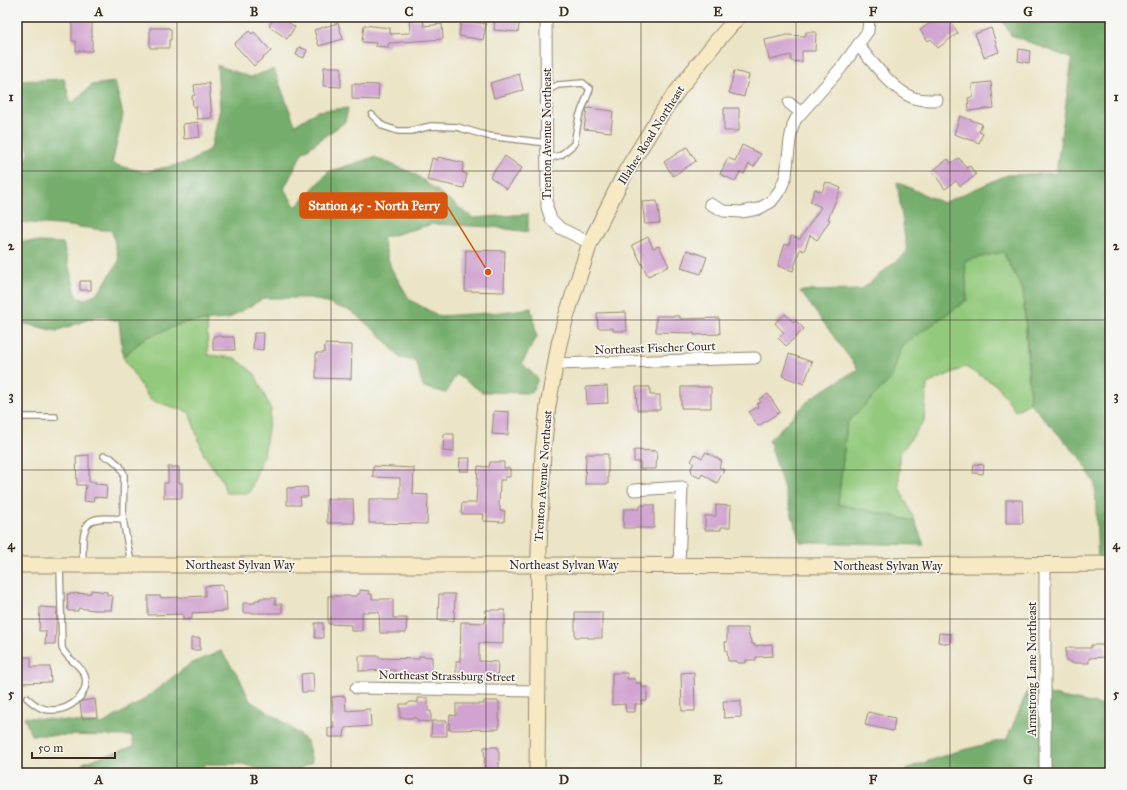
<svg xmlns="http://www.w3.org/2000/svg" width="1127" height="790" viewBox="0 0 1127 790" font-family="'IM FELL Great Primer',serif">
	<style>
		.green { fill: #92c97c; stroke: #667a4d }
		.forest { fill: #75ad6c; stroke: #586c45 }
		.building { fill: #d0a3d0 }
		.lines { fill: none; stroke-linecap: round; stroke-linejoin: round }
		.service-casing { stroke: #938772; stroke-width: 8 }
		.minor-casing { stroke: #938772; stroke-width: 13 }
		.secondary-casing { stroke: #938772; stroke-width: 17 }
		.service { stroke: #fff; stroke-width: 5.5 }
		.minor { stroke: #fff; stroke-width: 11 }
		.secondary { stroke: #f6e9c3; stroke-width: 15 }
		.grid { fill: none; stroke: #3b2a1e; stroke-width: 1; stroke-opacity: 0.55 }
		.labels { text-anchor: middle; stroke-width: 3.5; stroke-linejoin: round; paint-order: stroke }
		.street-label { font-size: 12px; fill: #3b2a1e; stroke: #f6f6f2 }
		.leader { fill: none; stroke: #d7540e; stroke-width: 1.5 }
		.callout-dot { fill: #d7540e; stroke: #f6f6f2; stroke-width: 1.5 }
		.callout { fill: #d7540e; stroke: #d7540e; stroke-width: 1.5 }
		.callout-label { font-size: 13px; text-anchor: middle; font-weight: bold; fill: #fff }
		.neatline { fill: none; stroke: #3b2a1e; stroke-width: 1.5 }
		.grid-label { font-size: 13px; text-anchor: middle; font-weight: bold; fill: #3b2a1e }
	</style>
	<rect width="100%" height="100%" fill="#f6f6f2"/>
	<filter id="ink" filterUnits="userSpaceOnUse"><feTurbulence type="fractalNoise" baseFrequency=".025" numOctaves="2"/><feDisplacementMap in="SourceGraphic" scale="8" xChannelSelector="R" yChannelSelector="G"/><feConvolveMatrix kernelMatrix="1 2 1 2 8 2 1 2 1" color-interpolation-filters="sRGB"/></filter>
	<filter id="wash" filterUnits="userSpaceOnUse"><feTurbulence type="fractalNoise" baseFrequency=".012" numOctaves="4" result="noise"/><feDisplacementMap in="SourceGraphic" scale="16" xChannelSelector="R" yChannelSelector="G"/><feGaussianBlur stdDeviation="0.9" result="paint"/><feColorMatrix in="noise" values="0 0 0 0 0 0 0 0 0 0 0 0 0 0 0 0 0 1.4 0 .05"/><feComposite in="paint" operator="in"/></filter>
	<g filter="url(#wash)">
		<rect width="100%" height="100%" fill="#ebe4c6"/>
		<path class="green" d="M1003 251 1023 290 1030 403 1015 411 998 386 965 367 927 384 924 421 899 455V487L915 521 838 504 847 423 892 378 901 346 967 300 965 261Z
			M207 321 208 355 235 358 255 374 271 410 264 454 249 493H226L222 480 204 455 189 412 150 400 123 357 145 338 186 322Z"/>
		<path class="forest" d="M1000 17H1110V564H1098L1095 484 1080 458 1030 403 1027 340 1023 290 1003 252 965 261 967 300 901 346 892 378 847 423 838 504 915 521 924 545 800 542 769 440 811 398 858 369 800 291 861 290 907 252 897 182 943 203 1007 175 1056 173 1072 59 1011 35Z
			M217 65 250 77 274 69 295 125 317 111 348 108 345 122 302 153 284 189 296 207 328 172 374 157 415 174 473 218 528 214V232L493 227 433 224 382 238 391 268 410 300 439 316 503 312 531 308 537 337 522 363 538 379 532 393 482 392 456 374 446 393 423 387 416 361 400 358 380 335 351 311 311 298H264L228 319 186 322 145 338 123 357 119 321 98 316 56 331 17 322V241L63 243 77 298 86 299 99 292 119 261 112 231 70 226 17 222V179L20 177 29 153 21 124 20 81 64 79 71 104 92 85 115 82 123 115 112 164 145 172 190 162 211 148 220 109Z
			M221 651 239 677 250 701 284 722 307 741 312 762 293 773H272L243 764H206L197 773H80L83 763 134 746 132 736 31 735 24 717 102 724 139 703 190 664Z
			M1028 690 1110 707V773H904L908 768 955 752 1007 739Z"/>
		<g id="blocks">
			<path class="building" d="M72 17H88V21H92V51H76V41H72Z
				M275 17H281L295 27 287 39 269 26Z
				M495 17H520L518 32 494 30Z
				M939 17H947L958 33 938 48 931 39 928 41 920 30Z
				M423 19 424 26 442 24 443 39 389 43 388 47 375 46 376 43 362 42 364 25 390 28V34L410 33 409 20Z
				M461 20 486 24 483 40 459 36Z
				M338 23 343 39 319 46 314 30Z
				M150 28H169V29H171V40H169V48H150Z
				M991 28 999 52 984 57 975 34Z
				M249 31 252 34 254 32 271 51 254 66 234 44Z
				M806 32H816L815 51H802V62L791 61V55L769 60 765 40 787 35 805 36Z
				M299 47 307 50 304 58 296 55Z
				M1019 49 1030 51 1029 63 1018 61Z
				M324 67H341V87L323 86Z
				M734 71 749 75 744 97 729 93Z
				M519 74 523 90 494 98 490 83Z
				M991 82 994 108 969 111 968 98 973 97 972 84Z
				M209 83 212 118 197 119 196 106 193 107 192 96 195 95 194 85Z
				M352 84 379 85 378 100 352 99Z
				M587 108 613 111 611 132 584 129Z
				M724 108H739V131H724Z
				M960 116 982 124 979 132 983 133 979 143 954 134Z
				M198 122 200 137 184 139 183 124Z
				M742 145 761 154 754 167 749 164 744 174 740 172 735 181 720 174 728 158 735 161Z
				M687 147 696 161 673 176 664 162Z
				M505 156 522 168 507 189 490 177Z
				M438 157 464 163 462 172 467 174 464 188 427 180 432 158 438 160Z
				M959 158 966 168 970 166 976 175 960 186 956 181 945 189 932 171 948 159 951 163Z
				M826 182 841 188 828 219 830 220 817 240 810 235 804 251 800 249 793 271 778 266 785 244 789 245 791 236 800 239 821 207 810 202 815 189 822 192Z
				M657 201 660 223 645 224 642 202Z
				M648 237 653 248 659 246 669 266 648 276 632 245Z
				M466 250 505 251 504 292 465 291Z
				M687 250 707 257 701 274 681 268Z
				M80 281H91V290H80Z
				M626 312 627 331H613V328H598L597 313Z
				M785 314 793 322 795 320 804 329 786 346 778 338 784 333 775 323Z
				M656 316H680V319L719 318 720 334 694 335V333L656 332Z
				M254 333H264L263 350 253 349Z
				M213 336H222V337H234L235 350H213Z
				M325 344 352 345 351 379 316 378V353H324Z
				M789 354 812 362 804 384 782 376Z
				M607 386 608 403 587 404 586 387Z
				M636 387H650V395H660V410H637Z
				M681 387H711V408H681Z
				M768 394 780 412 758 426 749 412 758 407 757 404 761 402 759 399Z
				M494 411 509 412 508 435 492 434Z
				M444 434H454V452L443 451Z
				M634 450 657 451 656 469H640V462H634Z
				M706 452 722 461 719 467 724 470 717 483 702 474 700 478 692 474 691 468 694 463 691 461 695 454 702 458Z
				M586 454H608V484H585Z
				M89 455V482H96L95 484 107 485 106 498 94 497 93 502 84 501 86 485H77L76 456Z
				M460 458H470L469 471H459Z
				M490 462H504V468H510V477H505V480H500L499 506H500V511H505L504 522 483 521 484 514H461L462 503H476L478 466 489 467Z
				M974 464 984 465 983 474 973 473Z
				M373 466 414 468 413 494 428 495 427 524 369 523V499H400V478L373 477Z
				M168 467H179V483H182V498H164V483H168Z
				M307 487 308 497H300L301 505H287V488Z
				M327 499H353L354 523H327Z
				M1006 500H1022L1023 523H1006Z
				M641 505H654V528H623L624 509H639Z
				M716 505 731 506 730 527H721V530H705V516H716Z
				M223 585V591H226L227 611 192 613V619H183V614L148 615V596H161V598L205 596V586Z
				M91 590 107 592V595L113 596 111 610H95L78 608V611H68L67 594 91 593Z
				M360 590 369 591V594H372V599H393V618H407L406 633H380L379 612H362V631H351V625L328 624V596H357V594H360Z
				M439 594H455L454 621 438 620Z
				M260 598H275V604H282V613H243V603H255V600H260Z
				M40 607 57 608 55 644H45L46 631H39Z
				M486 610H505V624H503V644L479 643V661L498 662 497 681 479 680V675H456V661H460L461 622 485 623Z
				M575 612H602V638H588V637H575Z
				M315 623H323V638H315Z
				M727 628H748V633L752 644H754V646L772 644 773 656 756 657V660H746V663H737V661H728L727 651H726L725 642H727Z
				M939 633 951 634 950 644 938 642Z
				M191 638H200V650H191Z
				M1091 645H1105V657L1089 658V663H1071V661H1066V648H1091Z
				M359 656H379V658L419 659V656L432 657V674L395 673V670L359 671Z
				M18 657H31V667H50L51 682 19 683Z
				M694 672 695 711H682L681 673Z
				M313 673 314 692H302L301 674Z
				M612 673H627V679H635V683H641V687H647V701H642V704H635V712H626L625 704 612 705Z
				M345 696 346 711 370 709 371 726 345 728 344 737H328V728H334L332 697Z
				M418 698H428V711H431V722L418 721V718H400V704H408L410 702H418Z
				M95 699 97 717 82 719 80 703 82 701Z
				M484 701H499V729L449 730 450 715 456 716V704H484Z
				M723 701H741V717L724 718Z
				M868 712 895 718 893 731 865 725Z
				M432 721H447V736H431Z
				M484 747H498V751H499V772H485Z"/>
		</g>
	</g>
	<g filter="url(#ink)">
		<use href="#blocks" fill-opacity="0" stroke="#938772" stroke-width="1"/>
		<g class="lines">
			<defs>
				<path id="service" d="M546 91 558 85 583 83 590 89 579 117 574 144 561 155 547 159
					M372 115 383 126 398 131H411L431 126 457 127 488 136 547 143
					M17 417H55
					M104 456 111 458 120 466 124 474 123 519 131 563
					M83 564C83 550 79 522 97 519 105 517 115 519 123 519
					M27 698C34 704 41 710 51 710 69 711 90 695 85 676 81 664 67 660 62 648L60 565"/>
				<path id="minor" d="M546 17 547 207 551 219 560 228 590 243
					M858 45C871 61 898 96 918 99 924 100 931 100 937 100
					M789 103 801 113
					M710 204 724 211 741 212 758 209 771 202 780 190 786 176 790 140 793 125 796 119 841 68 868 31 869 17
					M555 364 755 358
					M634 490 682 487 679 565
					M356 688 538 691
					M1045 773V566"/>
				<path id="secondary" d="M17 565H523L862 566 1110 564
					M537 773 539 550 543 451 548 406 559 344 566 317 590 243 626 171 665 108 682 85 716 42 738 17"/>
			</defs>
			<use href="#service" class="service-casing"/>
			<use href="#minor" class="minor-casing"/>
			<use href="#secondary" class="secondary-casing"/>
			<use href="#service" class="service"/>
			<use href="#minor" class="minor"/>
			<use href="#secondary" class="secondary"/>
		</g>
	</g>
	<path class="grid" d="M177 17V773M331 17V773M486 17V773M641 17V773M796 17V773M950 17V773M17 171H1110M17 320H1110M17 470H1110M17 619H1110"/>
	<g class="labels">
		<g class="street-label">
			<text transform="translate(547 134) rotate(-90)" y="4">Trenton Avenue Northeast</text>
			<text transform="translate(651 135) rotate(-58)" y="4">Illahee Road Northeast</text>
			<text transform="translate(655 348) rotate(-2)" y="4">Northeast Fischer Court</text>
			<text transform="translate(543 476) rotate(-86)" y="4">Trenton Avenue Northeast</text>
			<text x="240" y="569">Northeast Sylvan Way</text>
			<text x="564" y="569">Northeast Sylvan Way</text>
			<text x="888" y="570">Northeast Sylvan Way</text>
			<text transform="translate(1032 669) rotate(-90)" y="4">Armstrong Lane Northeast</text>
			<text transform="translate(447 676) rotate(1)" y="4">Northeast Strassburg Street</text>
		</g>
	</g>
	<path class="leader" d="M488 272L447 206"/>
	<circle class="callout-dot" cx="488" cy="272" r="4"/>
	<rect class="callout" x="300" y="193" width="147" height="25" rx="4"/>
	<g class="callout-label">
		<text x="374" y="210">Station 45 - North Perry</text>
	</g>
	<rect width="1127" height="790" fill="none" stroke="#f6f6f2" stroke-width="44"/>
	<path d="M32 752v6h83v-6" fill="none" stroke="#3b2a1e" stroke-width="2"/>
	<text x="38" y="752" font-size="12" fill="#3b2a1e" stroke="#f6f6f2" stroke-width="3" paint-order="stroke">50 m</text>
	<rect x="22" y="22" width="1083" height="746" class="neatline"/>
	<g class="grid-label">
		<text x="99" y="16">A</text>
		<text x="254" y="16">B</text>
		<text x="409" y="16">C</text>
		<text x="564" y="16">D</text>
		<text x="718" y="16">E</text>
		<text x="873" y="16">F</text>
		<text x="1028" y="16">G</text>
		<text x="11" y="101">1</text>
		<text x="1116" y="101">1</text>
		<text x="11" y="250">2</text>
		<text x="1116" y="250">2</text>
		<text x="11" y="400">3</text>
		<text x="1116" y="400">3</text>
		<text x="11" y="549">4</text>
		<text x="1116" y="549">4</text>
		<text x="11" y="698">5</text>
		<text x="1116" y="698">5</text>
		<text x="99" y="784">A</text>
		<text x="254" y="784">B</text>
		<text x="409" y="784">C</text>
		<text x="564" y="784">D</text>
		<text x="718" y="784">E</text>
		<text x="873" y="784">F</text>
		<text x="1028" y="784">G</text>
	</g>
</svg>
